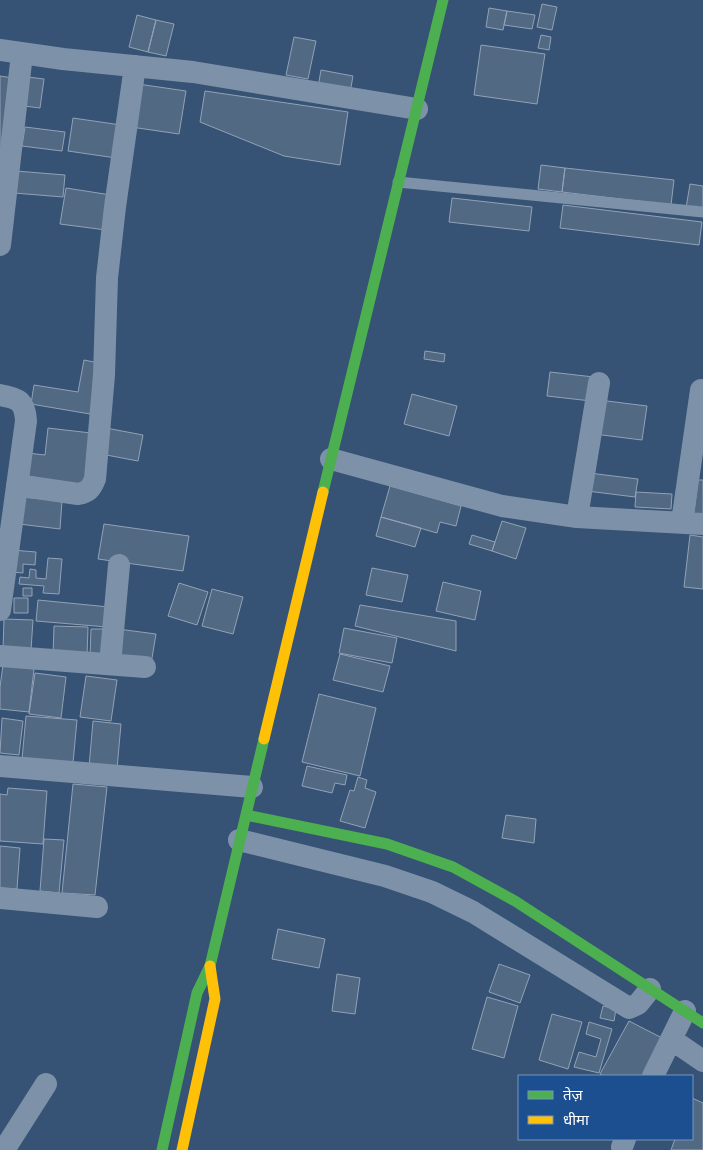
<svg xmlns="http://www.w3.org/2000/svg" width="703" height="1150" viewBox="0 0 703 1150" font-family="Montserrat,'Noto Sans Devanagari',sans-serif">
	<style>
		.building { fill: #526984; stroke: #92a2b6 }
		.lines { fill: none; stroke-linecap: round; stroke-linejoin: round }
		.lane { stroke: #7d92a8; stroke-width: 11 }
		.street { stroke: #7d92a8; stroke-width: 22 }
		.fast { stroke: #4caf50; stroke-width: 11 }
		.slow { stroke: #ffc107; stroke-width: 11 }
	</style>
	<rect width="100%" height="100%" fill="#365274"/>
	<path class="building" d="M542 4 557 7 552 30 537 27Z
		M489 8 507 11 503 30 486 27Z
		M507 11 535 15 532 29 504 25Z
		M137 15 156 20 148 52 129 47Z
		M156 20 174 24 166 56 148 52Z
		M541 35 551 37 549 50 538 48Z
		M294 37 316 41 308 79 286 75Z
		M481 45 545 54 537 104 474 95Z
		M321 70 353 76 350 93 318 87Z
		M0 76 13 78 0 167Z
		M28 77 44 79 40 108 24 106Z
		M138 84 186 91 179 134 131 127Z
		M205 91 348 112 340 165 284 156 200 122Z
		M73 118 121 125 116 158 68 151Z
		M25 127 65 132 62 151 22 146Z
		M541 165 565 168 562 192 538 189Z
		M565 168 674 180 671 205 562 192Z
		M16 171 65 175 63 197 14 193Z
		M690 184 703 186V211L686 208Z
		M66 188 111 195 106 230 60 224Z
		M452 198 532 207 529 231 449 222Z
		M563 205 702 222 699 245 560 228Z
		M425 351 445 354 444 362 424 359Z
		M84 360 99 363 90 414 31 404 34 385 78 392Z
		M550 372 594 377 591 401 547 396Z
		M412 394 457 406 449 436 404 424Z
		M599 400 647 406 642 440 594 434Z
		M48 428 91 433 85 487 24 480 27 453 45 455Z
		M106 428 143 435 138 461 101 454Z
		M589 473 638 479 635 497 587 491Z
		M698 480H703V521L693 520Z
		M390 486 461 506 456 526 440 522 437 533 381 517Z
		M636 492 672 494 671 509 635 507Z
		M21 497 62 501 60 529 19 524Z
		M381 517 421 528 415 547 376 536Z
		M502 521 526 528 516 559 492 551Z
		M104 524 189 536 183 571 98 559Z
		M472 535 495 542 492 551 469 544Z
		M690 535 703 537V589L684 587Z
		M12 550 36 552 35 565 23 564V573L11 572Z
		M48 558 62 559 59 594 43 593 44 586 19 584 20 577 29 578 30 569 36 570V578L46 579Z
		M372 568 408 575 402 602 366 595Z
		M443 582 481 591 475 620 436 611Z
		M179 583 208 592 197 625 168 616Z
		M23 588H32V596H23Z
		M212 589 243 597 233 634 202 626Z
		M14 598H28V613H14Z
		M38 600 109 607 107 627 36 621Z
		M360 605 456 621V651L355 626Z
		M4 619 33 620 31 650 3 649Z
		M54 626 88 627 87 657 53 656Z
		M344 628 397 638 392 663 339 653Z
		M91 629H103L102 656H90Z
		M118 629 156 634 151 664 114 658Z
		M340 654 390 666 383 692 333 680Z
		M3 665 34 669 29 712 0 709V687Z
		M35 673 66 677 61 718 29 714Z
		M86 676 117 680 111 721 80 717Z
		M319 694 376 708 360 776 302 762Z
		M26 716 77 720 73 763 22 759Z
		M2 718 23 721 19 755 0 753Z
		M93 721 121 724 117 769 89 767Z
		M307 766 347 775 345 785 335 783 332 793 302 786Z
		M358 777 367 780 365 788 376 792 365 828 340 821 350 790 354 791Z
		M73 784 107 787 95 895 62 893Z
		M8 788 47 791 43 844 0 841V794L7 795Z
		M506 815 536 819 534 843 502 838Z
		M44 839 64 840 59 893 40 891Z
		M0 846 20 848 17 889 0 888Z
		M278 929 325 939 319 968 272 959Z
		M499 964 530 975 520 1003 489 992Z
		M337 974 360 978 355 1014 332 1011Z
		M487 997 518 1006 504 1058 472 1049Z
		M603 1006 616 1009 614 1021 600 1018Z
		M552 1014 582 1022 568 1069 539 1060Z
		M629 1021 666 1040 649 1076H604L600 1074Z
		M589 1022 612 1029 599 1073 574 1067 579 1052 596 1057 601 1039 586 1034Z
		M692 1098 703 1103V1150H671L675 1139H692Z"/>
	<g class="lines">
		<path class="lane" d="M398 182 703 212"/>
		<path class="street" d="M0 50 63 59 193 72 417 109
			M0 245 22 54
			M0 395C18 398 25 401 26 421L0 610
			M331 459 502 506 577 517 703 524
			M17 485 78 494C88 492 91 489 95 479L104 375 107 278 115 207 135 66
			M577 517 599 383
			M682 522 701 390
			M0 656 145 667
			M110 664 119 565
			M0 766 252 787
			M239 840 385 876 432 892 473 912 629 1008 638 1004 650 989
			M0 898 97 907
			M671 1039 703 1061
			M653 1076 685 1011
			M622 1147 625 1139
			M4 1150 46 1084"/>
		<path class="fast" d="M323 492 443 0
			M246 815 387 844 453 867 515 901 703 1023
			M162 1150 197 993 210 966 264 739"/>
		<path class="slow" d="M264 739 323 492
			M182 1150 215 999 210 966"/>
	</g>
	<rect x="518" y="1075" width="175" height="65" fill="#1b4f8f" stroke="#7695bc"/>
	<rect x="528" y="1091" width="25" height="8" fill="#4caf50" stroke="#7695bc"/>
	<text x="563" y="1100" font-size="15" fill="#ffffff">तेज़</text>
	<rect x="528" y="1116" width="25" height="8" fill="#ffc107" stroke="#7695bc"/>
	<text x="563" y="1125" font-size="15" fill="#ffffff">धीमा</text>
</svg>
